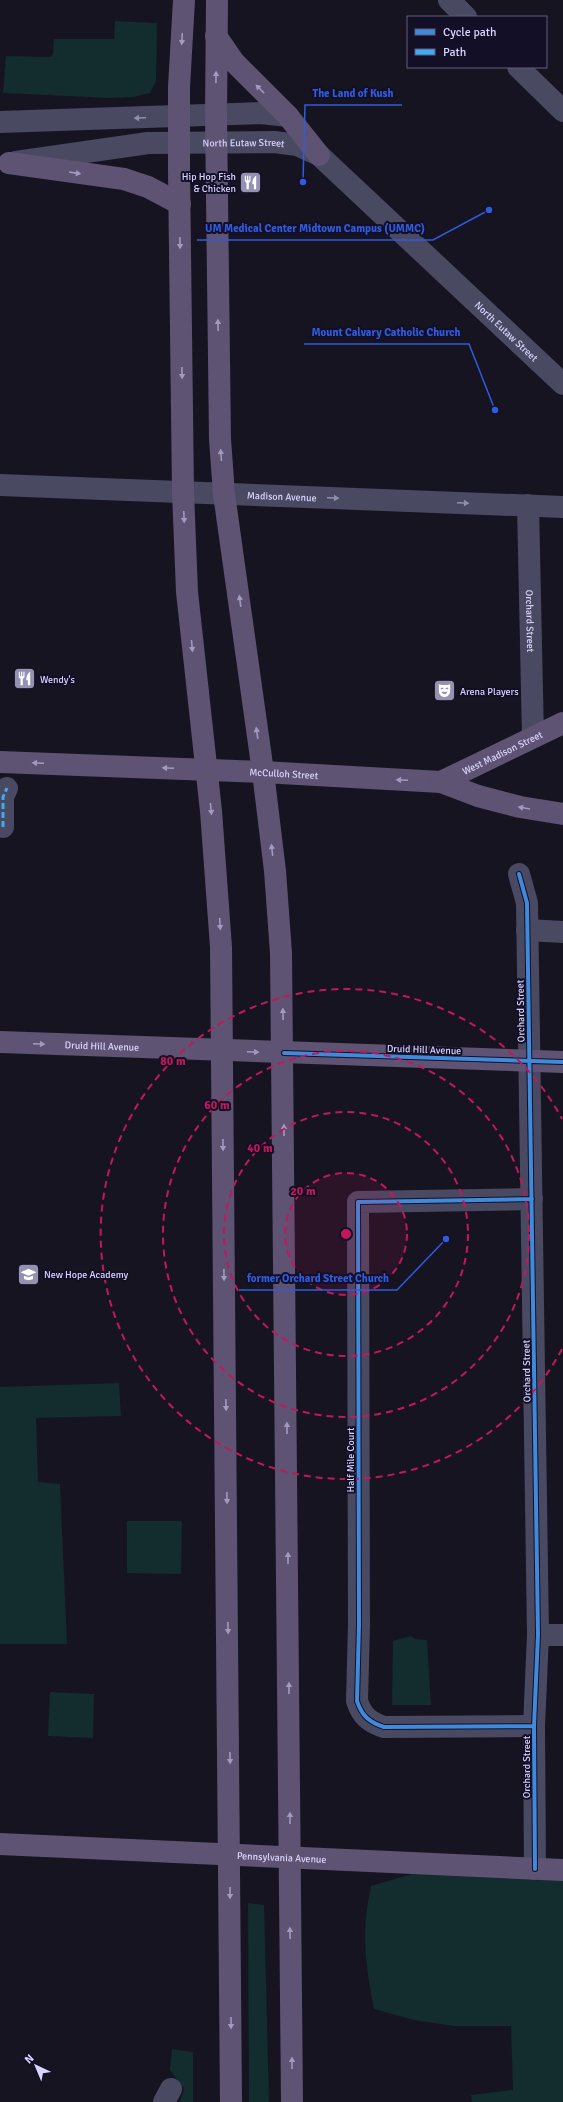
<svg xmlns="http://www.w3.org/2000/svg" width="563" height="2102" viewBox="0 0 563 2102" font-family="Signika,sans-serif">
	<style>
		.green { fill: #132c2d }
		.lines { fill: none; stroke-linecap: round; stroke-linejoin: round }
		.minor { stroke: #4a4962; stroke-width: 22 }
		.major { stroke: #5e5373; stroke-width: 22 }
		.quiet { stroke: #3fa9f5; stroke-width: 3; stroke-dasharray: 6 3; stroke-linecap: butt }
		.cycleway-casing { stroke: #130f26; stroke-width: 6 }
		.cycleway { stroke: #408adc; stroke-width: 4 }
		.oneway { fill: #a29ac0 }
		.oneway2 { fill: #928eb0 }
		.ring { fill: none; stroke: #c2185b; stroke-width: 2; stroke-dasharray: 7 5 }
		.labels { text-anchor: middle; stroke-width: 4; stroke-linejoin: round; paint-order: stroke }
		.street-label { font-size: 10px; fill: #d9d4ff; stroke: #130f26 }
		.poi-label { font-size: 10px; fill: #d9d4ff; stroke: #130f26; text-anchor: start }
		.centre { fill: #c2185b; stroke: #130f26; stroke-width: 2 }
		.ring-label { font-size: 12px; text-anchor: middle; font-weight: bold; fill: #c2185b; stroke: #130f26; stroke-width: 4; stroke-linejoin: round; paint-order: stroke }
		.leader { fill: none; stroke: #305bdc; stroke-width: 1.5 }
		.callout-dot { fill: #305bdc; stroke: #130f26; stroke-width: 1.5 }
		.callout-label { font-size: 11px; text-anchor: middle; font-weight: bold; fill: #305bdc; stroke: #130f26; stroke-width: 4; stroke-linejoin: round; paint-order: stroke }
	</style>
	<rect width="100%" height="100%" fill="#161421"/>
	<path class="green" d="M115 21 157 23 156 81 150 93 133 97 110 98 3 93 6 56 51 57 53 54 54 39H114Z
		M119 1383 121 1416 36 1418 38 1482 60 1484 67 1644H0V1387Z
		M127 1521H182L181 1574 127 1573Z
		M411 1636 415 1639 427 1640 431 1705H392L393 1641Z
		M50 1692 94 1694 93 1738 48 1736Z
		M433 1868 563 1878V2102H472L471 2095 513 2090 511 2026H453L414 2020 374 2009C365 1963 361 1932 371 1886Z
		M248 1903 264 1905 269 2102H249Z
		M172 2049 193 2052V2102H180L184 2089 170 2070Z"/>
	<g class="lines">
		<g class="minor">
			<path d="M449 0 466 17"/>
			<path d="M518 67 563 111"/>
			<path d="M0 122 261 113 288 116"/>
			<path id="s1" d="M16 162 148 143 274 142 297 145 319 155 563 384"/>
			<path id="s2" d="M0 485 563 507"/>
			<path id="s3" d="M528 505 533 737"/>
			<path d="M3 827V797L7 788"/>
			<path d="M519 874 527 903 538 1635 534 1726 535 1869"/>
			<path d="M527 930 563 932"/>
			<path d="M532 1199 358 1202 359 1625 357 1701C362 1716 369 1722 384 1727L534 1726"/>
			<path d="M538 1635H563"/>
			<path d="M164 2102 171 2089"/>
		</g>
		<g class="major">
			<path d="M184 0 179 87V171L183 492 187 592 211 811 221 947 231 2102"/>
			<path d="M217 0 216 116 220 439 224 494 263 772 275 871 281 953 292 2102"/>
			<path d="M216 36 234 62 288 116 319 155"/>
			<path d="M9 163 124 179 148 187 180 204"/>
			<path id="s4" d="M0 762 263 772 441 782 478 796 520 807 563 814"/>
			<path id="s5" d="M441 782 563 723"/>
			<path id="s6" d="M0 1042 563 1062"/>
			<path id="s7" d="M0 1844 563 1870"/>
		</g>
		<path class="quiet" d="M3 827V797L7 788"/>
		<defs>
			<path id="cycleway" d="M519 874 527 903 538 1635 534 1726 535 1869
				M284 1053 563 1062
				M532 1199 358 1202 359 1625 357 1701C362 1716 369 1722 384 1727L534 1726"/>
		</defs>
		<use href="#cycleway" class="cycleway-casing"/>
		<use href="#cycleway" class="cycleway"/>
	</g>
	<defs><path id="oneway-solid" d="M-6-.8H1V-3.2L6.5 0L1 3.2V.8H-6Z"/></defs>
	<g class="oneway">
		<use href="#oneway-solid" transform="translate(182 39) rotate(93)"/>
		<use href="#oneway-solid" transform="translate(216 77) rotate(-89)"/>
		<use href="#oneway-solid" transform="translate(260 89) rotate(-135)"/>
		<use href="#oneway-solid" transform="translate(75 173) rotate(9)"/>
		<use href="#oneway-solid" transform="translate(180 243) rotate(89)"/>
		<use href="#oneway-solid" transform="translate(218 325) rotate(-91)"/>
		<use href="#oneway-solid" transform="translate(182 373) rotate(89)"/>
		<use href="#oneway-solid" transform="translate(221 455) rotate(-95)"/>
		<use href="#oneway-solid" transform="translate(184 517) rotate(88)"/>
		<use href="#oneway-solid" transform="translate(240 601) rotate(-98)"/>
		<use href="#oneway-solid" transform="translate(192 646) rotate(85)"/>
		<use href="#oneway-solid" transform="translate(257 733) rotate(-98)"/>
		<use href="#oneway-solid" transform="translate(38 763) rotate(-178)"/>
		<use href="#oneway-solid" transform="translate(168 768) rotate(-178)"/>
		<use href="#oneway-solid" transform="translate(402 780) rotate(-177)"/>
		<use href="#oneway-solid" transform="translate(524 808) rotate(-170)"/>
		<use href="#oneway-solid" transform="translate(211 809) rotate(84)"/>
		<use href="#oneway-solid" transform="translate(272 850) rotate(-97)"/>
		<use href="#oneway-solid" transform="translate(220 924) rotate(87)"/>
		<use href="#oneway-solid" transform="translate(283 1014) rotate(-91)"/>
		<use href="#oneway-solid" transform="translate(39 1044) rotate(2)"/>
		<use href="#oneway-solid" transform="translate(253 1052) rotate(2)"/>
		<use href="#oneway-solid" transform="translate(284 1130) rotate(-90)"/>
		<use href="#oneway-solid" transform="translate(223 1145) rotate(89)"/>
		<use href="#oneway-solid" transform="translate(224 1275) rotate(89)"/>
		<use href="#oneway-solid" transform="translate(226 1405) rotate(89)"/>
		<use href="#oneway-solid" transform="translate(287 1428) rotate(-90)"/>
		<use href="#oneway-solid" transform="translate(227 1498) rotate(89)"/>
		<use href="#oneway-solid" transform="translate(288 1558) rotate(-90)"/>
		<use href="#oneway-solid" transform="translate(228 1628) rotate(89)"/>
		<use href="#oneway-solid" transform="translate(289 1688) rotate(-90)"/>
		<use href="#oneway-solid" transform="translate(230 1758) rotate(89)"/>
		<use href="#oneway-solid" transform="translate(290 1818) rotate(-90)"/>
		<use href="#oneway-solid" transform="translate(230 1893) rotate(90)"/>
		<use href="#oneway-solid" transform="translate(290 1933) rotate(-91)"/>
		<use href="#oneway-solid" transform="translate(231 2023) rotate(90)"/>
		<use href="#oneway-solid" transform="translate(292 2063) rotate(-90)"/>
	</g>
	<g class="oneway2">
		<use href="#oneway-solid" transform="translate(140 118) rotate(178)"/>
		<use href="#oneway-solid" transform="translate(333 498) rotate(2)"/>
		<use href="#oneway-solid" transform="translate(463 503) rotate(2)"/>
	</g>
	<circle cx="346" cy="1234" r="61" fill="#c2185b" fill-opacity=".12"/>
	<g class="ring">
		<circle cx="346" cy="1234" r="61"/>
		<circle cx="346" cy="1234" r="122"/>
		<circle cx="346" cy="1234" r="183"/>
		<path d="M562 1349A245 245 0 1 1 562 1119"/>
	</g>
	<defs>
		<symbol id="restaurant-square" viewBox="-11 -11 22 22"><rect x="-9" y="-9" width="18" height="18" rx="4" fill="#9591b1" stroke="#130f26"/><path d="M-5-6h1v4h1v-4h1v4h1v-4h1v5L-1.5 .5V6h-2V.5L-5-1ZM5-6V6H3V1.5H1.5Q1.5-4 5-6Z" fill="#fff"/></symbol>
		<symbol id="theatre-square" viewBox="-11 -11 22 22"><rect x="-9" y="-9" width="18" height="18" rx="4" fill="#9591b1" stroke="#130f26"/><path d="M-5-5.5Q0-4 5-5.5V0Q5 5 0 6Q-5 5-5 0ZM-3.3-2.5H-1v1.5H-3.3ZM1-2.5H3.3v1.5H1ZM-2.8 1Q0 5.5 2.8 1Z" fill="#fff"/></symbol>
		<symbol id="school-square" viewBox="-11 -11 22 22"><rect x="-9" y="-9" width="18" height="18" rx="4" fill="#9591b1" stroke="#130f26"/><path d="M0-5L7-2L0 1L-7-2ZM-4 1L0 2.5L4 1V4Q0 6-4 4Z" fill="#fff"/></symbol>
	</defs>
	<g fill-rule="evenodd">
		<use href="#restaurant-square" x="238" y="170" width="25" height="25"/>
		<use href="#restaurant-square" x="12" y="666" width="25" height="25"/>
		<use href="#theatre-square" x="432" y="678" width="25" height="25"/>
		<use href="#school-square" x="16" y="1262" width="25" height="25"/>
	</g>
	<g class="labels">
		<g class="street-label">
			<text dy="4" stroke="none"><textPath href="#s1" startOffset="229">North Eutaw Street</textPath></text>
			<text dy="4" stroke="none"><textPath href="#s1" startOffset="564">North Eutaw Street</textPath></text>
			<text dy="4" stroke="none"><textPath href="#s2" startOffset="282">Madison Avenue</textPath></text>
			<text dy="4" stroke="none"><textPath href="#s3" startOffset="116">Orchard Street</textPath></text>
			<text dy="4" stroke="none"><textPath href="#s5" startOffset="68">West Madison Street</textPath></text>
			<text dy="4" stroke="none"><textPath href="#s4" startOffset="284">McCulloh Street</textPath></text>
			<text transform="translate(520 1011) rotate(-91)" y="4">Orchard Street</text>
			<text dy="4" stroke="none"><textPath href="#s6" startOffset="102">Druid Hill Avenue</textPath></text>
			<text transform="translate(424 1049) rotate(2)" y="4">Druid Hill Avenue</text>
			<text transform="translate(526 1371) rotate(-91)" y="4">Orchard Street</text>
			<text transform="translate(350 1460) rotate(-90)" y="4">Half Mile Court</text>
			<text transform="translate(526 1767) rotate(-90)" y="4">Orchard Street</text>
			<text dy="4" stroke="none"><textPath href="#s7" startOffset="282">Pennsylvania Avenue</textPath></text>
		</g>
		<g class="poi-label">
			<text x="236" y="180" text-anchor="end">Hip Hop Fish<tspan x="236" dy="12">&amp; Chicken</tspan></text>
			<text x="40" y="683">Wendy's</text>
			<text x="460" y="695">Arena Players</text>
			<text x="44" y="1278">New Hope Academy</text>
		</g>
	</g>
	<circle cx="346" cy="1234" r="6" class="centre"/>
	<g class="ring-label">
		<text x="173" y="1065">80 m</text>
		<text x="217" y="1109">60 m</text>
		<text x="260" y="1152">40 m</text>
		<text x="303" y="1195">20 m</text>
	</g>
	<path class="leader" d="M303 182L305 105H402M489 210L433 240H197M495 410L469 344H304M446 1239L397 1290H239"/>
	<g class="callout-dot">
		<circle cx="303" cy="182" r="4"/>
		<circle cx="489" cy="210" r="4"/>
		<circle cx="495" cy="410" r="4"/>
		<circle cx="446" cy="1239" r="4"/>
	</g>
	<g class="callout-label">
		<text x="353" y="97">The Land of Kush</text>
		<text x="315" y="232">UM Medical Center Midtown Campus (UMMC)</text>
		<text x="386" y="336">Mount Calvary Catholic Church</text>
		<text x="318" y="1282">former Orchard Street Church</text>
	</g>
	<rect x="407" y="16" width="140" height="52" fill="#130f26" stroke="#625e7d"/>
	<rect x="415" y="29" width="20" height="6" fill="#408adc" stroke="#625e7d"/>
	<text x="443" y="36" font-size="12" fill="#d9d4ff">Cycle path</text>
	<rect x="415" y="49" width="20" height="6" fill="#3fa9f5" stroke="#625e7d"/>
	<text x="443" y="56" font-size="12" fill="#d9d4ff">Path</text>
	<g transform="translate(36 2066) rotate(316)" stroke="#130f26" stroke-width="3" paint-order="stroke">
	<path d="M0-3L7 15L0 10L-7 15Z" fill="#d9d4ff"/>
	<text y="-6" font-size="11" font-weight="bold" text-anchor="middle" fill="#d9d4ff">N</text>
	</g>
</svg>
